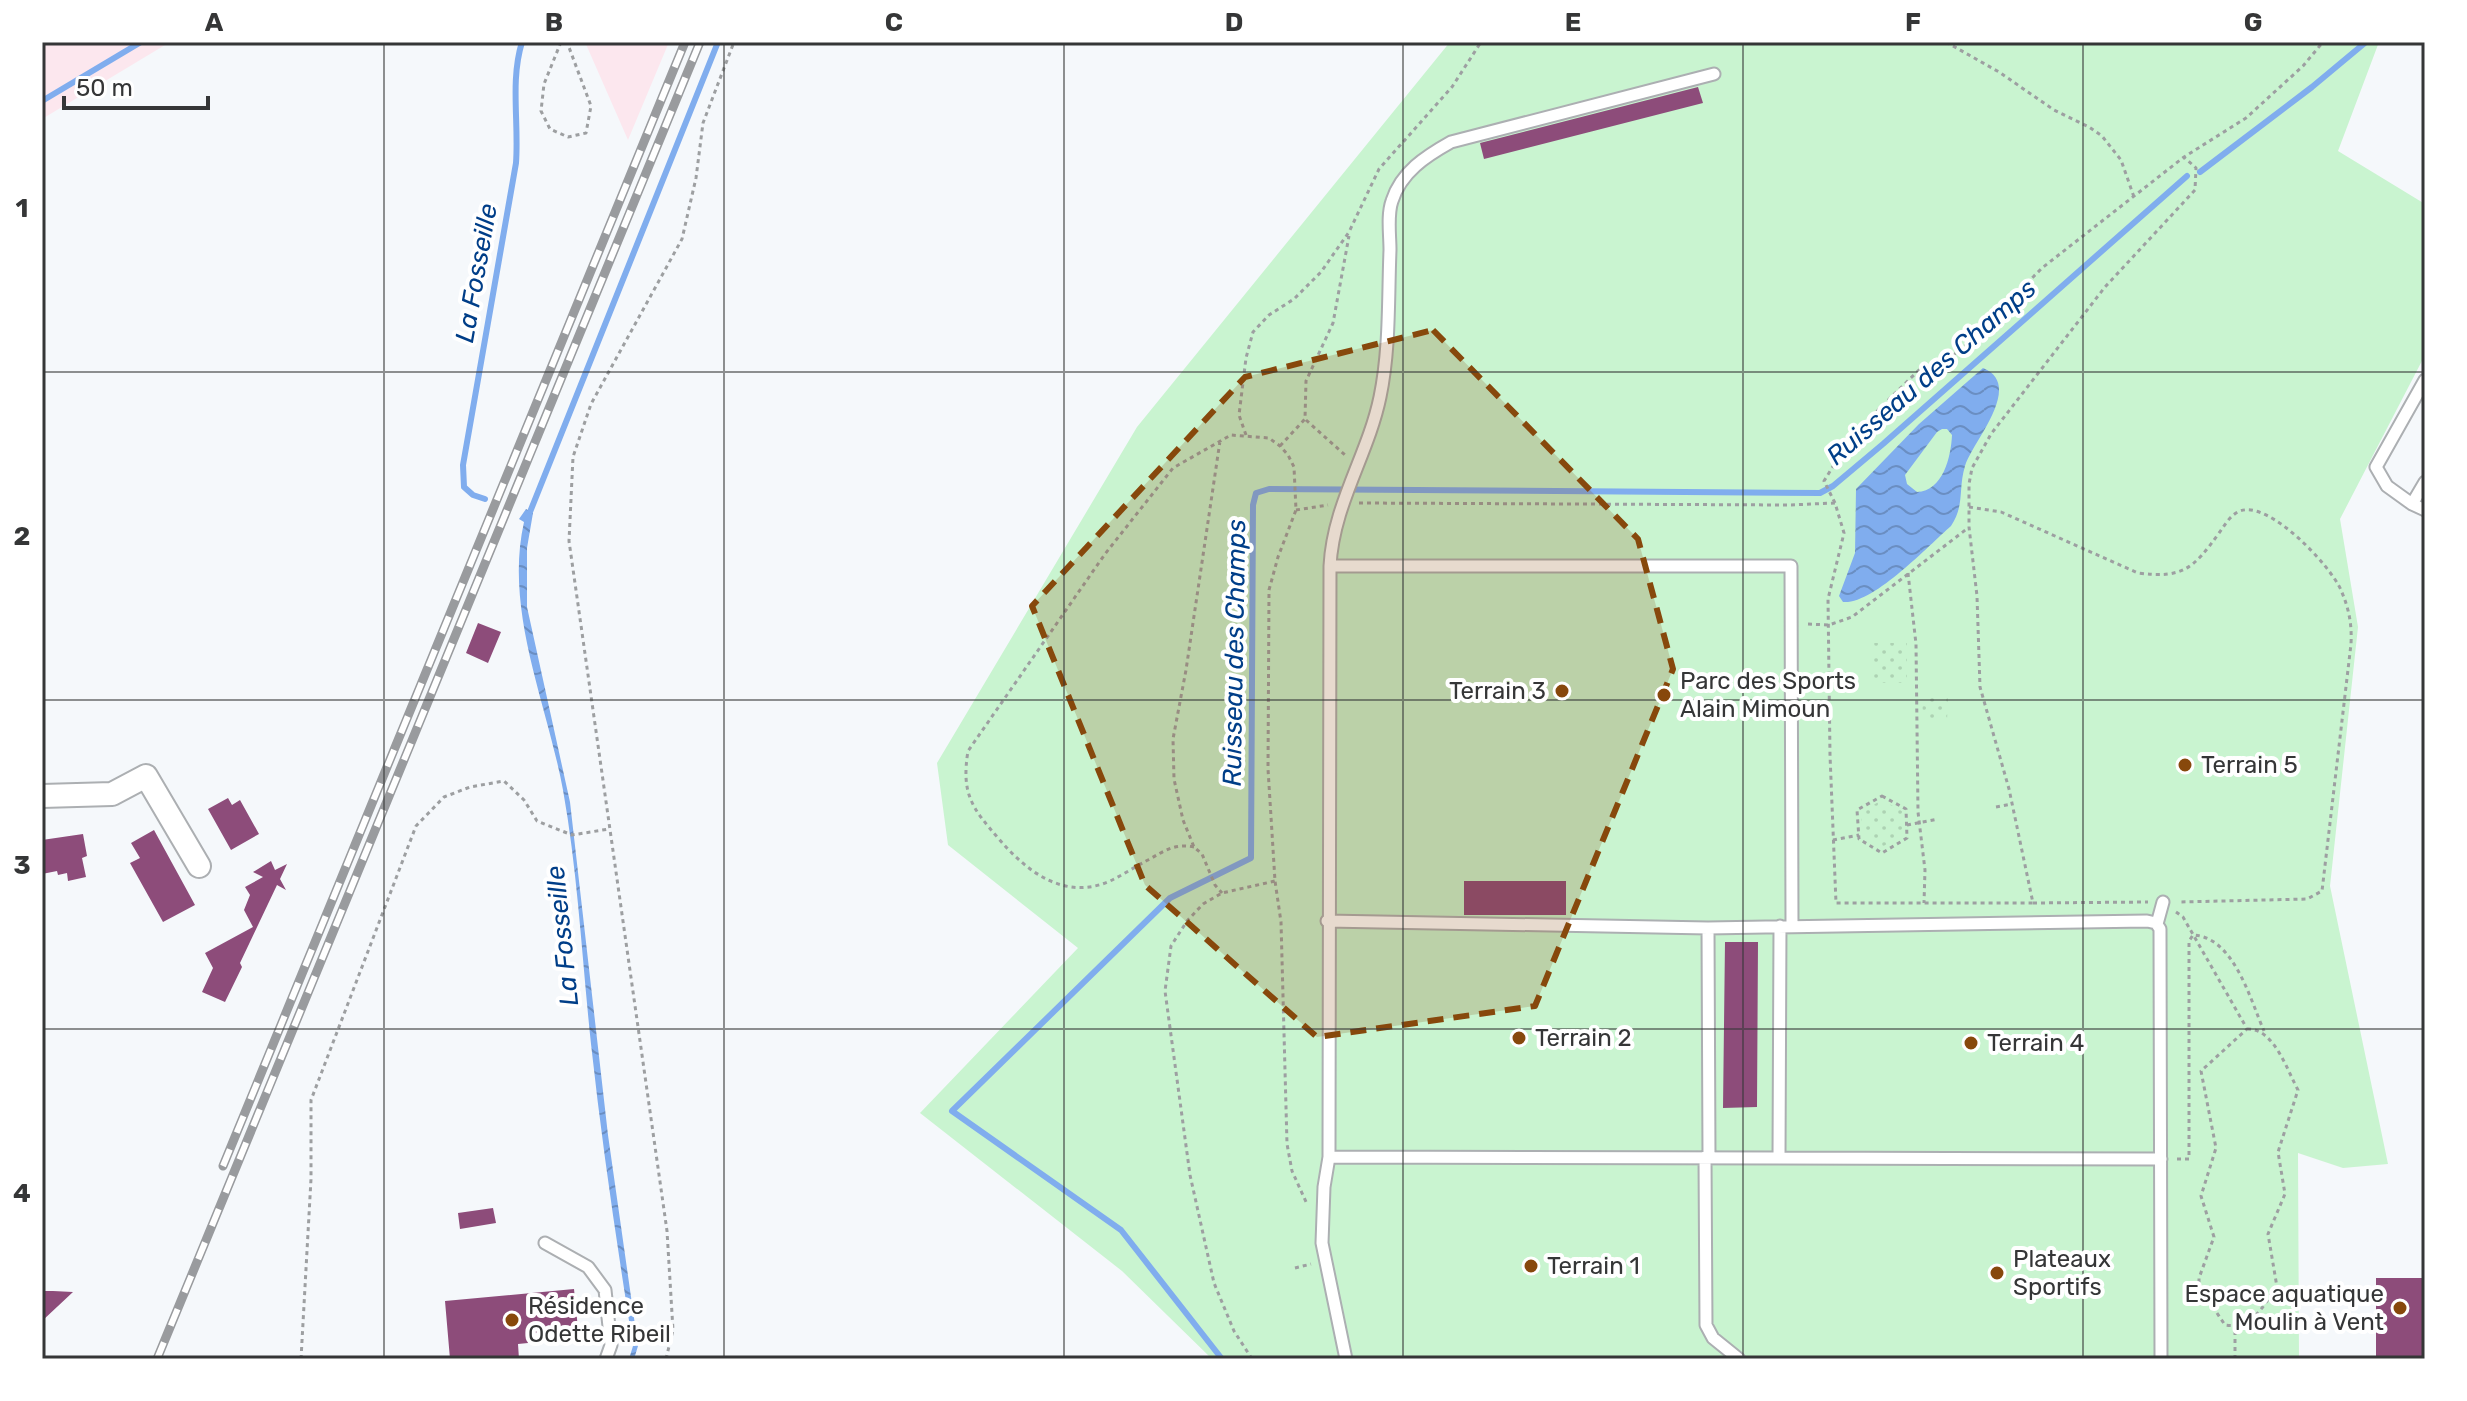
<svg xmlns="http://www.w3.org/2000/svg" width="2467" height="1401" viewBox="0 0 2467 1401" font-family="Rubik,sans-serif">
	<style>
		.commercial { fill: #fce7ee }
		.green { fill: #c9f4d0 }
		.park { fill: url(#park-dots) }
		.water { fill: url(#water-waves); fill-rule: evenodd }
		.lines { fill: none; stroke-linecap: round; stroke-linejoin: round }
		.stream { stroke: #80adee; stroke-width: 6 }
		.building { fill: #8d4c7a }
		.service-casing { stroke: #acafb2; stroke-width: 15 }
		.minor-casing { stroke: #acafb2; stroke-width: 26 }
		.path { stroke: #9d9fa1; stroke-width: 3; stroke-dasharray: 4 4; stroke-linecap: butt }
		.service { stroke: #fff; stroke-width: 11 }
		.minor { stroke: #fff; stroke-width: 22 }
		.rail-casing { stroke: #999b9e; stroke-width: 9 }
		.rail { stroke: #fff; stroke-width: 6; stroke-dasharray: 18; stroke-linecap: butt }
		.marked { fill: #87480c; fill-opacity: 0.2; stroke: #87480c; stroke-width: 6; stroke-dasharray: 16 10; stroke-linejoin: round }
		.grid { fill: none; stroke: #353637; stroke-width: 2; stroke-opacity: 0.55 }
		.poi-dot { fill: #87480c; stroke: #fff; stroke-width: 3 }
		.labels { text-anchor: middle; stroke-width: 8; stroke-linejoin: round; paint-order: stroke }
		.poi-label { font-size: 24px; fill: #353637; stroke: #fff; text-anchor: start }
		.water-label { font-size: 26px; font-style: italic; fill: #003e88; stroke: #fff }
		.neatline { fill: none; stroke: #353637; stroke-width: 3 }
		.grid-label { font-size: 26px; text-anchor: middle; font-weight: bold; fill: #353637 }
	</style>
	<defs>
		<pattern id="park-dots" width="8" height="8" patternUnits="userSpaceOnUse" patternTransform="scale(2)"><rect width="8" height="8" fill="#c9f4d0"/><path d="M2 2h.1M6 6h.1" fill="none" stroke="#add2b3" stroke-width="1.8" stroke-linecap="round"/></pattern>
		<pattern id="water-waves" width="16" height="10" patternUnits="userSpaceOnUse" patternTransform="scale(2)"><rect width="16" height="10" fill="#80adee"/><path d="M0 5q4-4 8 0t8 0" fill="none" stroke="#6a8ec2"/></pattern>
	</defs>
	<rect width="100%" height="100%" fill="#f5f8fb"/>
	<path class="commercial" d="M42 42H170L42 119Z
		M585 42H669L628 140Z"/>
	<path class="green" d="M1450 42H2379L2338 151 2425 204V355L2340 519 2358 627 2330 886 2388 1164 2343 1168 2298 1153 2299 1359H1212L1122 1271 920 1113 1078 948 948 845 937 763 1137 427Z"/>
	<path class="park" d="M1873 643H1907V683H1873Z
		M1923 695H1948L1947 721H1922Z
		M1882 800 1902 811 1903 835 1882 847 1863 836 1861 812Z"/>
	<path class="water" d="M1983 368C2025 385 1972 442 1965 466 1958 489 1965 505 1951 526 1928 546 1873 605 1843 602L1839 596 1855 553 1856 489 1919 424ZM1942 429H1947L1952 435C1951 457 1943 491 1917 492L1907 484 1905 475 1937 432Z
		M526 509 533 513 527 548V607L570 802 608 1135 638 1346 634 1359H629L633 1346C617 1245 602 1145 591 1044 582 960 578 874 563 790 547 703 504 611 524 522L519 519Z"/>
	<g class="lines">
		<path class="stream" d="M42 101 141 42
			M2200 172 2312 87 2366 42
			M485 499 473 495 464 487 463 465 516 163C519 122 510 81 522 42
			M528 517 718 42
			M1222 1359 1121 1230 952 1111 1170 898 1251 858 1253 505 1256 493 1269 489 1820 493 1833 486 1883 444 2187 176"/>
	</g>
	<path class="building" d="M1698 87 1703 103 1484 159 1480 143Z
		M478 623 501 632 488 663 466 653Z
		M228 798 232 805 240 800 259 834 231 850 208 809Z
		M154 830 195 905 163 922 130 863 140 858 131 843Z
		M83 834 87 856 82 858 86 877 68 881 67 873 58 875 57 871 42 874V840Z
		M271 861 275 870 287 864 280 879 286 890 277 885 240 963 242 967 225 1002 202 992 213 968 205 953 253 927 244 910 250 895 245 887 263 877 253 872Z
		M1464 881H1566V915H1464Z
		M1725 942H1758L1757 1107 1723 1108Z
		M493 1208 496 1223 460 1229 458 1213Z
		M2376 1278H2425V1359H2376Z
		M574 1289 578 1329 527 1334 528 1343 518 1344 519 1359H450L445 1301Z
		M42 1291H53L73 1292 42 1321Z"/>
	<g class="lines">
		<defs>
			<path id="service" d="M2425 482 2412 504 2425 510
				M2412 504 2387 486 2376 467 2425 380
				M1330 566H1791L1792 926
				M1327 921 1708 928 2147 921 2156 923 2160 929 2161 1359
				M2157 924 2163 902
				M1708 928 1709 1157
				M1329 1157 2161 1159
				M1705 1157 1706 1325 1713 1338 1739 1359
				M1779 1157 1780 926
				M545 1243 588 1267 605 1290 611 1345 606 1359
				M1346 1359 1322 1243 1324 1187 1329 1157 1330 566C1333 505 1368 455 1380 397 1390 349 1388 299 1390 250 1390 235 1387 215 1392 201 1401 172 1426 156 1451 142L1714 74"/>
			<path id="minor" d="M42 796 112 794 146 776 199 866"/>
		</defs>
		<use href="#service" class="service-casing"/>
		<use href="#minor" class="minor-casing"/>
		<path class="path" d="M561 42 544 84 541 111 550 129 568 137 586 133 591 106 567 42
			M1946 42 1999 72 2054 110 2089 127 2102 136 2121 160 2134 197
			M1306 420 1345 455
			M1246 435 1239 415 1246 358 1253 332 1269 315 1294 299 1321 272 1349 232 1379 169 1452 87 1481 42
			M1220 441 1186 670 1173 739 1174 779 1183 820 1194 847 1202 854 1215 885 1222 893
			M1280 446 1305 419 1306 381 1333 323 1349 236
			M1359 503 1789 505 1835 503 1844 533 1828 599 1830 755 1836 903H2033L2009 789 1980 687 1977 596 1969 527V484L1972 468 1991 434 2105 287 2195 190 2196 168 2184 157
			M1835 503 1824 481 1840 455 1879 409 1921 368 1940 363 1961 350 2042 268 2184 157 2246 118 2303 66 2323 42
			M1969 507 2001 512 2138 573C2183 579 2194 568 2219 533 2225 525 2230 515 2240 511 2269 500 2330 565 2341 590 2349 609 2352 624 2351 644L2322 891 2307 899 2179 902
			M1296 510 1328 505
			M1908 573 1916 644 1918 812 1925 870 1924 903
			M1808 624 1829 625 1852 617 1968 528
			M1882 796 1906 809 1907 838 1882 853 1859 839 1857 810Z
			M1996 807 2012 804
			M1907 825 1938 819
			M1833 840 1859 835
			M1194 847C1175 843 1164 851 1148 860 1136 866 1123 875 1110 881 1065 901 1027 872 999 839 972 808 961 794 968 751L1105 554 1173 468 1231 435 1269 438 1280 446 1288 455 1294 467 1296 510 1278 557 1269 590 1268 769 1275 881 1281 922 1287 1144 1292 1171 1307 1204
			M2033 903 2148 902
			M2176 912 2183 917 2246 1027
			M2247 1029C2274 1028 2287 1070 2298 1090L2278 1152 2285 1194 2268 1234 2277 1287C2261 1308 2253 1329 2225 1325L2199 1286V1278L2214 1237 2201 1196 2216 1148 2201 1071Z
			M2177 1159H2189V941L2193 935C2234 937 2250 999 2264 1031
			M1295 1268 1311 1264
			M301 1359 311 1179V1100L416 826 444 797 470 787 504 781 524 800 537 821 572 835 609 829
			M666 1359 673 1330 667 1231 569 541 573 457 591 404 682 239 696 178 703 123 734 42
			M1252 1359 1234 1331 1214 1283 1190 1175 1165 991 1171 946 1187 921 1203 904 1222 893 1275 881
			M2235 1359V1327"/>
		<use href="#service" class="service"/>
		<use href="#minor" class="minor"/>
		<defs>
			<path id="rail" d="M223 1166 685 42
				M157 1359 700 42"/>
		</defs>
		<use href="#rail" class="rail-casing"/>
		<use href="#rail" class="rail"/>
	</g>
	<path class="marked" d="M1433 330 1638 539 1673 669 1535 1006 1317 1037 1145 885 1032 606 1245 377Z"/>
	<path class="grid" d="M384 42V1359M724 42V1359M1064 42V1359M1403 42V1359M1743 42V1359M2083 42V1359M42 372H2425M42 700H2425M42 1029H2425"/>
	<g class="poi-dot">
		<circle cx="1562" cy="691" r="8"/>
		<circle cx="1664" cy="695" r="8"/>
		<circle cx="2185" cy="765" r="8"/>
		<circle cx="1519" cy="1038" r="8"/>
		<circle cx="1971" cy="1043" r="8"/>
		<circle cx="1531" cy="1266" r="8"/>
		<circle cx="1997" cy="1273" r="8"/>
		<circle cx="2400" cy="1308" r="8"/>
		<circle cx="512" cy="1320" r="8"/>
	</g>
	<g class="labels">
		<g class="poi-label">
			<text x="1680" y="689">Parc des Sports<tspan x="1680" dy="28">Alain Mimoun</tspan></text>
			<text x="1546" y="699" text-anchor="end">Terrain 3</text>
			<text x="2201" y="773">Terrain 5</text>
			<text x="1535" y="1046">Terrain 2</text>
			<text x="1987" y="1051">Terrain 4</text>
			<text x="2013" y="1267">Plateaux<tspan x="2013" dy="28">Sportifs</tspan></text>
			<text x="1547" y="1274">Terrain 1</text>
			<text x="2384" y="1302" text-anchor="end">Espace aquatique<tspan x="2384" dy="28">Moulin à Vent</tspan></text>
			<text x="528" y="1314">Résidence<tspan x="528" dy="28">Odette Ribeil</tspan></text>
		</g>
		<g class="water-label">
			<text transform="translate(476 273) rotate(-80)" y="9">La Fosseille</text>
			<text transform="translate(1931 372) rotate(-41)" y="9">Ruisseau des Champs</text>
			<text transform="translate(1234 653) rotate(-89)" y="9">Ruisseau des Champs</text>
			<text transform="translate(562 936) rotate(-96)" y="9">La Fosseille</text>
		</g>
	</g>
	<rect width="2467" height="1401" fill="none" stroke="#ffffff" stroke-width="88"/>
	<path d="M64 96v12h144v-12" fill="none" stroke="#353637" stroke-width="4"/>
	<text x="76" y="96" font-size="24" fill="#353637" stroke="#ffffff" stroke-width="6" paint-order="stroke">50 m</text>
	<rect x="44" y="44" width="2379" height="1313" class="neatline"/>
	<g class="grid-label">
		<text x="214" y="31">A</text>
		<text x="554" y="31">B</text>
		<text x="894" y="31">C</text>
		<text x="1234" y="31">D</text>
		<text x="1573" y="31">E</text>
		<text x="1913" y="31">F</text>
		<text x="2253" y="31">G</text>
		<text x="22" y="217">1</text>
		<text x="22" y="545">2</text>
		<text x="22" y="874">3</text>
		<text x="22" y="1202">4</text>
	</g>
</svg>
